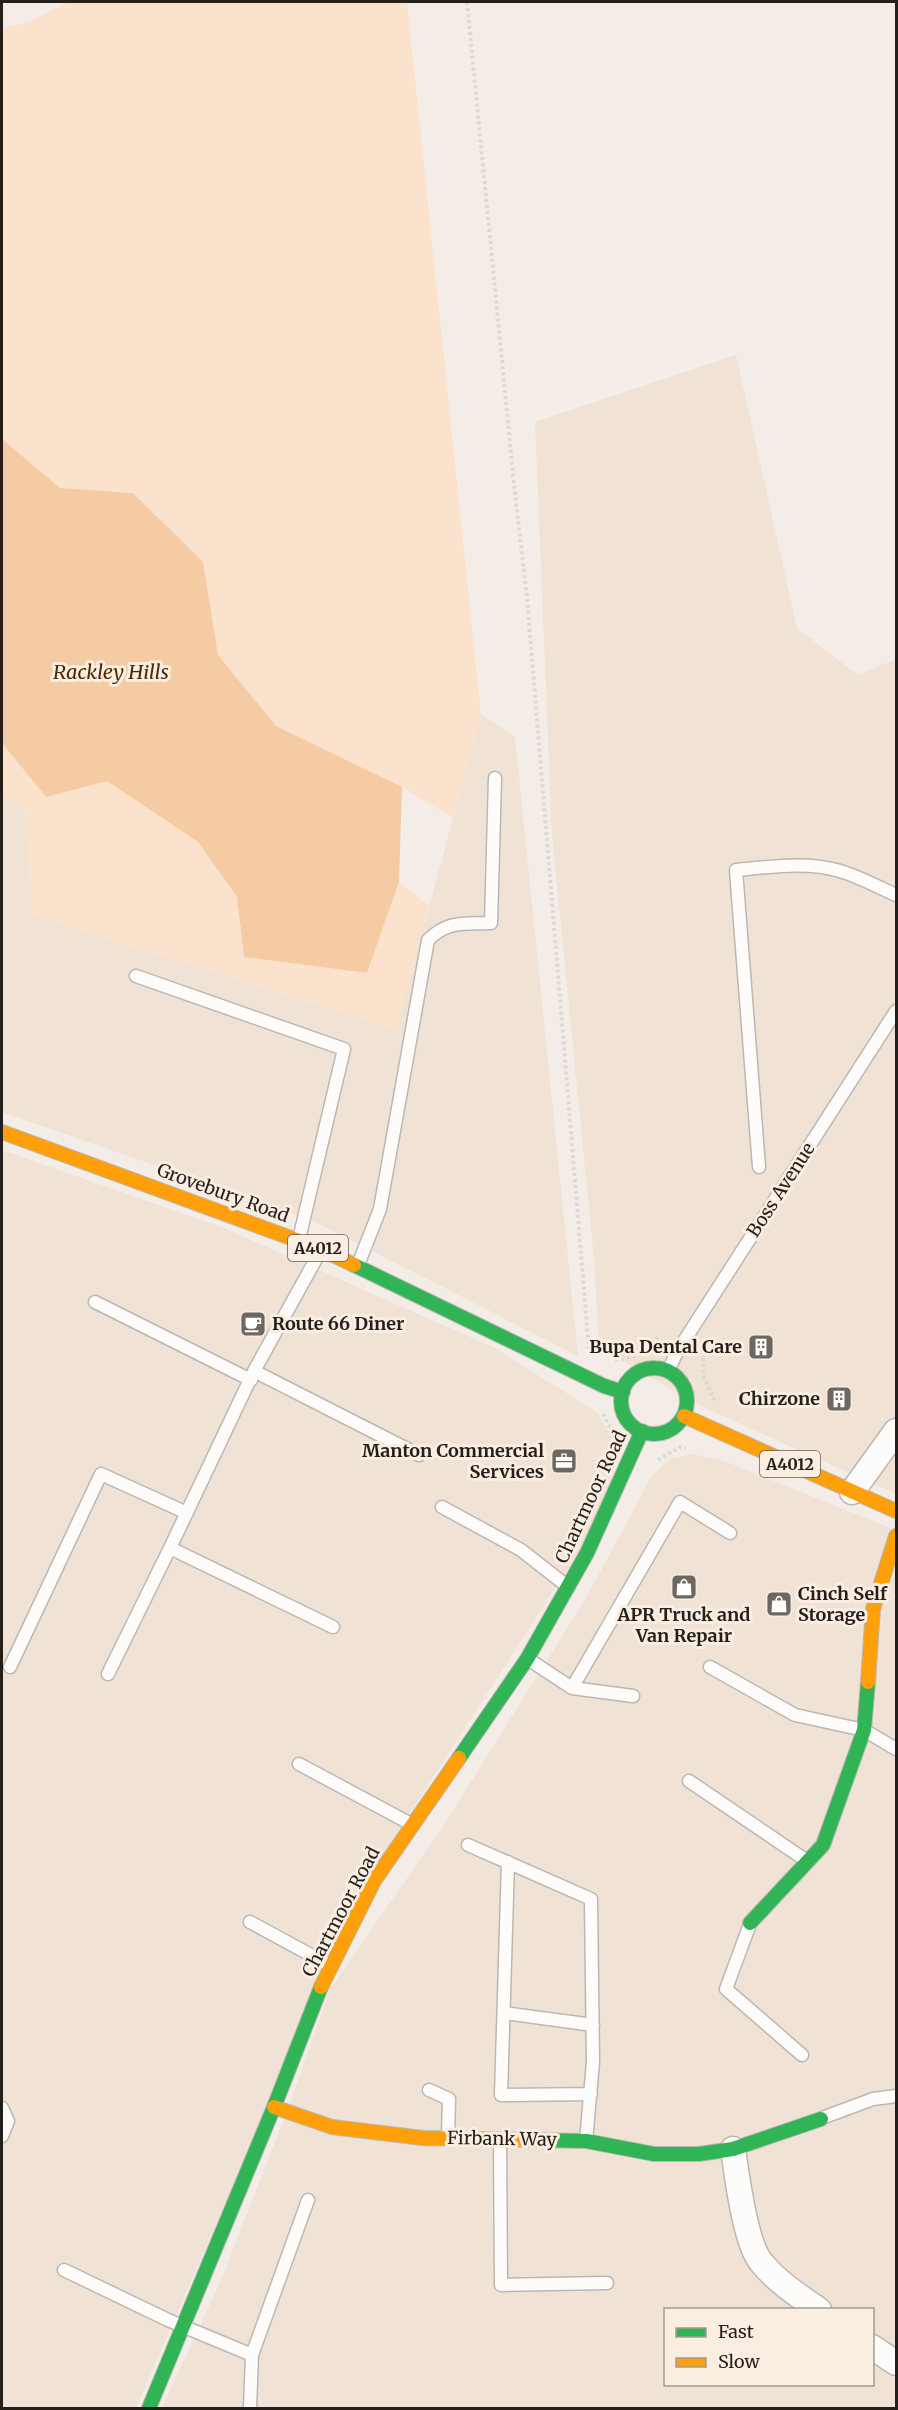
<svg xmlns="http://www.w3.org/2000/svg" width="898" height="2410" viewBox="0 0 898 2410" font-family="Merriweather,serif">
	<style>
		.built { fill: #f0e2d5; fill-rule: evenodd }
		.green { fill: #fae2cc }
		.water { fill: #f5cba3 }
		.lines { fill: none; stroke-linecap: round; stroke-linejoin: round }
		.lane-casing { stroke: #bcb7b2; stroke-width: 15 }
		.street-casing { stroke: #bcb7b2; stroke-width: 27 }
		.fast-casing { stroke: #bcb7b2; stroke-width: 16 }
		.slow-casing { stroke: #bcb7b2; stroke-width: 16 }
		.path { stroke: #dad9d7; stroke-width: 4; stroke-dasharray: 3 3; stroke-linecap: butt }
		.lane { stroke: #fdfcfb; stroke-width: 12 }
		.street { stroke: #fdfcfb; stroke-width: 24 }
		.fast { stroke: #30b455; stroke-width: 14 }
		.slow { stroke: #ff9f0a; stroke-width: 14 }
		.labels { text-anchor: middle; stroke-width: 6; stroke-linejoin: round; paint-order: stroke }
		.shield { fill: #faede1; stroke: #645d56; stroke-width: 1.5 }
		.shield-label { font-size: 16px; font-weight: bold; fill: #241f1b }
		.street-label { font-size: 18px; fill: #241f1b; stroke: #faede1 }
		.poi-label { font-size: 18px; font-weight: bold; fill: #241f1b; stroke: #faede1; text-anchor: end }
		.water-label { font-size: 20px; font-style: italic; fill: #4f2a00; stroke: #faede1 }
	</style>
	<rect width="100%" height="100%" fill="#f4ede7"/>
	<path class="built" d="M736 355 797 628 858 675 896 659V1494L705 1408 599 1348 594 1258 552 836 535 422Z
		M481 714 515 737 578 1356 311 1220 2 1112V795L25 810 32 915 396 1030Z
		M2 1150 224 1228 495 1348 598 1413 618 1451 600 1519 366 1881 136 2408H2Z
		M691 1454 724 1461 896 1530V2408H162L221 2280 292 2098 330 1989 442 1828 586 1598 652 1476 670 1459ZM666 2310H872V2384H666Z"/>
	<path class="green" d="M68 2H407L481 714 453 818 402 787 276 726 218 655 203 562 133 493 60 488 2 439V28L29 22Z
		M2 743 46 797 107 781 198 842 237 897 244 957 367 973 399 882 430 907 396 1030 32 915 25 810 2 795Z"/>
	<path class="water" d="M2 439 60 488 133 493 203 562 218 655 276 726 402 787 399 882 367 973 244 957 237 897 198 842 107 781 46 797 2 743Z"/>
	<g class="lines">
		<defs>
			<path id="lane" d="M136 976 344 1049 299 1239
				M759 1167 736 870C770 867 807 861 840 871 860 877 878 887 896 895
				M321 1250 254 1371 170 1548 333 1627
				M358 1265 380 1209 428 940C448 920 464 924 491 923L495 778
				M95 1302 251 1380
				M254 1371 419 1455
				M668 1371 677 1352 896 1011
				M442 1507 521 1550 567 1586
				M528 1659 572 1688 633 1696
				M10 1667 101 1474 187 1513
				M710 1667 795 1715 864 1730 896 1749
				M108 1674 170 1548
				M572 1688 680 1502 730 1533
				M299 1764 411 1824
				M689 1781 807 1861
				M468 1845 591 1899 593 2062 586 2141
				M508 1862 501 2095 591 2094
				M250 1922 331 1966
				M750 1924 726 1989 802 2055
				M504 2013 593 2025
				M429 2090 449 2099 448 2137
				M2 2108 8 2121 2 2136
				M822 2118 873 2099 896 2096
				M500 2140 501 2285 607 2283
				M64 2270 168 2320 252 2355
				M250 2408 252 2355 308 2200"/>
			<path id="street" d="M852 1492 896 1431
				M733 2149C737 2176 745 2243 761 2262 776 2281 799 2296 819 2310
				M872 2347 896 2363"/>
			<path id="fast" d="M354 1265 604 1386 623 1392
				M621 1401a33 33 0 1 1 66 0a33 33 0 1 1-66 0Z
				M459 1758 527 1659 587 1553 642 1431
				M750 1923 823 1845 864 1730 868 1682
				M535 2140 586 2141 654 2154H699L733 2149 821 2119
				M149 2408 274 2107 321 1987"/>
			<path id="slow" d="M2 1132 321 1249 354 1265
				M684 1416 896 1511
				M868 1682 873 1609 896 1536
				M321 1987 374 1881 459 1758
				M274 2107 332 2127 423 2138 535 2140"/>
		</defs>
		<use href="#lane" class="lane-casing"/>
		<use href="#street" class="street-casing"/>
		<use href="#fast" class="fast-casing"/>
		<use href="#slow" class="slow-casing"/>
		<path class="path" d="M467 2 515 494 527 598 589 1351
			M703 1358V1374L714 1400
			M615 1360 639 1355 660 1335
			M603 1414 609 1425 610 1438
			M658 1460 680 1447 686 1448"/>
		<use href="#lane" class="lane"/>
		<use href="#street" class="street"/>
		<use href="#fast" class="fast"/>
		<use href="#slow" class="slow"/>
	</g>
	<defs>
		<symbol id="cafe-square" viewBox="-11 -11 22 22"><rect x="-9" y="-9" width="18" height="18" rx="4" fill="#6d6762" stroke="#faede1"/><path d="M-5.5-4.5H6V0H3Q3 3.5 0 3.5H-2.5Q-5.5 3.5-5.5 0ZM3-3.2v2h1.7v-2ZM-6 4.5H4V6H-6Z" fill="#fff"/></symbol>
		<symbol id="building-square" viewBox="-11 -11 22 22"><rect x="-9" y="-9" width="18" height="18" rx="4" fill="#6d6762" stroke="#faede1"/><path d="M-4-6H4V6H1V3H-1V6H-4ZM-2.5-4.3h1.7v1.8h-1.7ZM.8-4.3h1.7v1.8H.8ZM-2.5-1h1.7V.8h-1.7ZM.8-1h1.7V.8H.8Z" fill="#fff"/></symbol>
		<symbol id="office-square" viewBox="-11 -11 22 22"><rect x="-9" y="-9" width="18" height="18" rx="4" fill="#6d6762" stroke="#faede1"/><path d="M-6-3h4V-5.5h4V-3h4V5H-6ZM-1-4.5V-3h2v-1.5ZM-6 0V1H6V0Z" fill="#fff"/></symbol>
		<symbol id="shop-square" viewBox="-11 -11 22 22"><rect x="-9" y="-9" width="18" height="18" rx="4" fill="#6d6762" stroke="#faede1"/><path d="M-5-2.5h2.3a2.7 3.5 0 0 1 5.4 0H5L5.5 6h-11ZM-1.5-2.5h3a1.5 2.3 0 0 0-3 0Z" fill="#fff"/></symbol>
	</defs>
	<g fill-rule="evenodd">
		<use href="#cafe-square" x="238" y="1309" width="30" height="30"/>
		<use href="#building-square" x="746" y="1332" width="30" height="30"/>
		<use href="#building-square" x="824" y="1384" width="30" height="30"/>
		<use href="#office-square" x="549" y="1446" width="30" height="30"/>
		<use href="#shop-square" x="669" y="1572" width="30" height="30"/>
		<use href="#shop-square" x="764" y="1589" width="30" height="30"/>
	</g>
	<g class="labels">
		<g class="shield">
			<rect x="288" y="1235" width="60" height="26" rx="4.5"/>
			<rect x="760" y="1451" width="60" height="26" rx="4.5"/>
		</g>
		<g class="shield-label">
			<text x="318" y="1254">A4012</text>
			<text x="790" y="1470">A4012</text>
		</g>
		<g class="street-label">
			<text transform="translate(781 1190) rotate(-57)" y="6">Boss Avenue</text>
			<text transform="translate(223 1193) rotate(20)" y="6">Grovebury Road</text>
			<text transform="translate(591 1497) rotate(-65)" y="6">Chartmoor Road</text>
			<text transform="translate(341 1912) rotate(-62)" y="6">Chartmoor Road</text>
			<text transform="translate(502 2139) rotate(1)" y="6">Firbank Way</text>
		</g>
		<g class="poi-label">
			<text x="272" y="1330" text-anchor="start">Route 66 Diner</text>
			<text x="742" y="1353">Bupa Dental Care</text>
			<text x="820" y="1405">Chirzone</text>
			<text x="544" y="1457">Manton Commercial<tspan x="544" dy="21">Services</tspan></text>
			<text x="798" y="1600" text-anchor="start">Cinch Self<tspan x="798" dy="21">Storage</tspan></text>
			<text x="684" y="1621" text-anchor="middle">APR Truck and<tspan x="684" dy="21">Van Repair</tspan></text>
		</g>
		<g class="water-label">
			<text x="111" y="679">Rackley Hills</text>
		</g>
	</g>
	<rect width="898" height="2410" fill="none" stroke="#241f1b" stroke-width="6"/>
	<rect x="664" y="2308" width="210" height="78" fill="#faede1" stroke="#a49b92" stroke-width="1.5"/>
	<rect x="676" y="2328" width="30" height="9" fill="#30b455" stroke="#a49b92" stroke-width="1.5"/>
	<text x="718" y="2338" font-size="18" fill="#241f1b">Fast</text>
	<rect x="676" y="2358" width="30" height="9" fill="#ff9f0a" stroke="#a49b92" stroke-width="1.5"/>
	<text x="718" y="2368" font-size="18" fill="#241f1b">Slow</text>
</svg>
